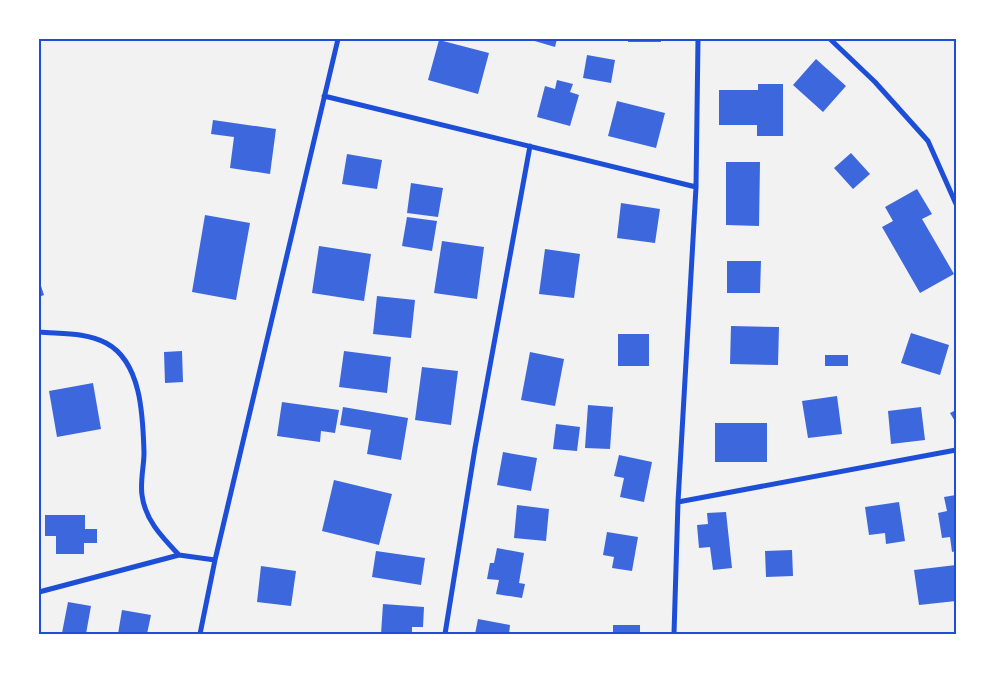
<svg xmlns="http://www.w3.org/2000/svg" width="995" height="673" viewBox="0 0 995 673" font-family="Roboto,sans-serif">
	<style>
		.building { fill: #3d67dc }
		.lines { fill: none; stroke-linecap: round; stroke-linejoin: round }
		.minor { stroke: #1d4ed8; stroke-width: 5 }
		.neatline { fill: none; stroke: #1d4ed8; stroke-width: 2 }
	</style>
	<rect width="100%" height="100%" fill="#f2f2f2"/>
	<path class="building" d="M528 39H557L555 47Z
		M628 39H661V42H628Z
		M439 40 489 53 478 94 428 80Z
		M587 55 615 60 611 83 583 78Z
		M816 59 846 86 823 112 793 85Z
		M557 80 573 84 570 92 579 95 570 126 537 117 545 86 555 89Z
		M758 84H783V136H757V125H719V90H758Z
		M617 101 665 113 656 148 608 136Z
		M213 120 276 129 270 174 230 168 234 137 211 134Z
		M851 153 870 174 853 189 834 168Z
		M347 154 382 160 377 189 342 184Z
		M726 162H760L759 226 726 225Z
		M411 183 443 188 438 217 407 213Z
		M917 189 932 214 922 219 954 274 920 293 882 227 893 221 885 207Z
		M621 203 660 209 655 243 617 238Z
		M205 215 250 223 236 300 192 292Z
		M407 217 437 221 432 251 402 246Z
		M442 241 484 247 477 299 434 293Z
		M319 246 371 254 364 301 312 293Z
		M545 249 580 254 574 298 539 294Z
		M727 261H761L760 293H727Z
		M39 280 44 295 39 297Z
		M377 296 415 300 411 338 373 334Z
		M731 326 779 327 778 365 730 364Z
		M911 333 949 345 940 375 901 363Z
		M618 334H649V366H618Z
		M182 351 183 382 165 383 164 352Z
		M344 351 391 357 387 393 339 387Z
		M530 352 564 359 555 406 521 400Z
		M825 355H848V366H825Z
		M422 367 458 371 451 425 415 420Z
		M93 383 101 429 57 437 49 391Z
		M837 396 842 434 808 438 802 401Z
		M282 402 339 410 335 433 321 431 320 442 277 436Z
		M588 405 613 407 610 449 585 448Z
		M343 407 408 418 401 460 367 454 371 430 340 425Z
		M921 407 925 440 891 444 888 411Z
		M956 410V423L950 413Z
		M715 423H767V462H715Z
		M556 424 580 427 577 451 553 449Z
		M503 452 537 458 531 491 497 485Z
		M619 455 652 462 644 502 620 497 624 478 614 476Z
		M334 480 392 494 379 545 322 531Z
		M956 495V551L952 552 950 537 942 538 938 513 947 511 944 497Z
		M899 502 905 541 886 544 885 533 869 535 865 507Z
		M517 505 549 509 546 541 514 538Z
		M726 512 732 568 713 570 710 547 699 548 697 525 708 524 707 513Z
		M45 515H85V529H97V543H84V554H56V536H45Z
		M607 532 638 537 632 571 612 568 614 557 603 555Z
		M497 548 524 553 519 583 525 584 522 598 496 594 499 580 487 579 490 563H494Z
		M792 550 793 576 766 577 765 551Z
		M376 551 425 558 421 585 372 577Z
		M956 565V601L919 605 914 570Z
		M261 566 296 571 291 606 257 602Z
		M68 602 91 606 86 634 62 633Z
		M383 604 424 607 423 627H412V634H381Z
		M122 610 151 615 147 634H118Z
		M478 619 510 625 509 634H475Z
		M613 625H640V634H613Z"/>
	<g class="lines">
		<path class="minor" d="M830 39 875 82 928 141 956 204
			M324 96 696 187
			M39 332C60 334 86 332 106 343 142 362 143 418 144 453 144 466 140 481 142 495 145 520 162 537 179 555
			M678 502 956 450
			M39 592 179 555 215 560
			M200 634 215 560 338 39
			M445 634 475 448 530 146
			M674 634 678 502 696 187 698 39"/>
	</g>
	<rect width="995" height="673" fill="none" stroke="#ffffff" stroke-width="80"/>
	<rect x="40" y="40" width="915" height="593" class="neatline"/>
</svg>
